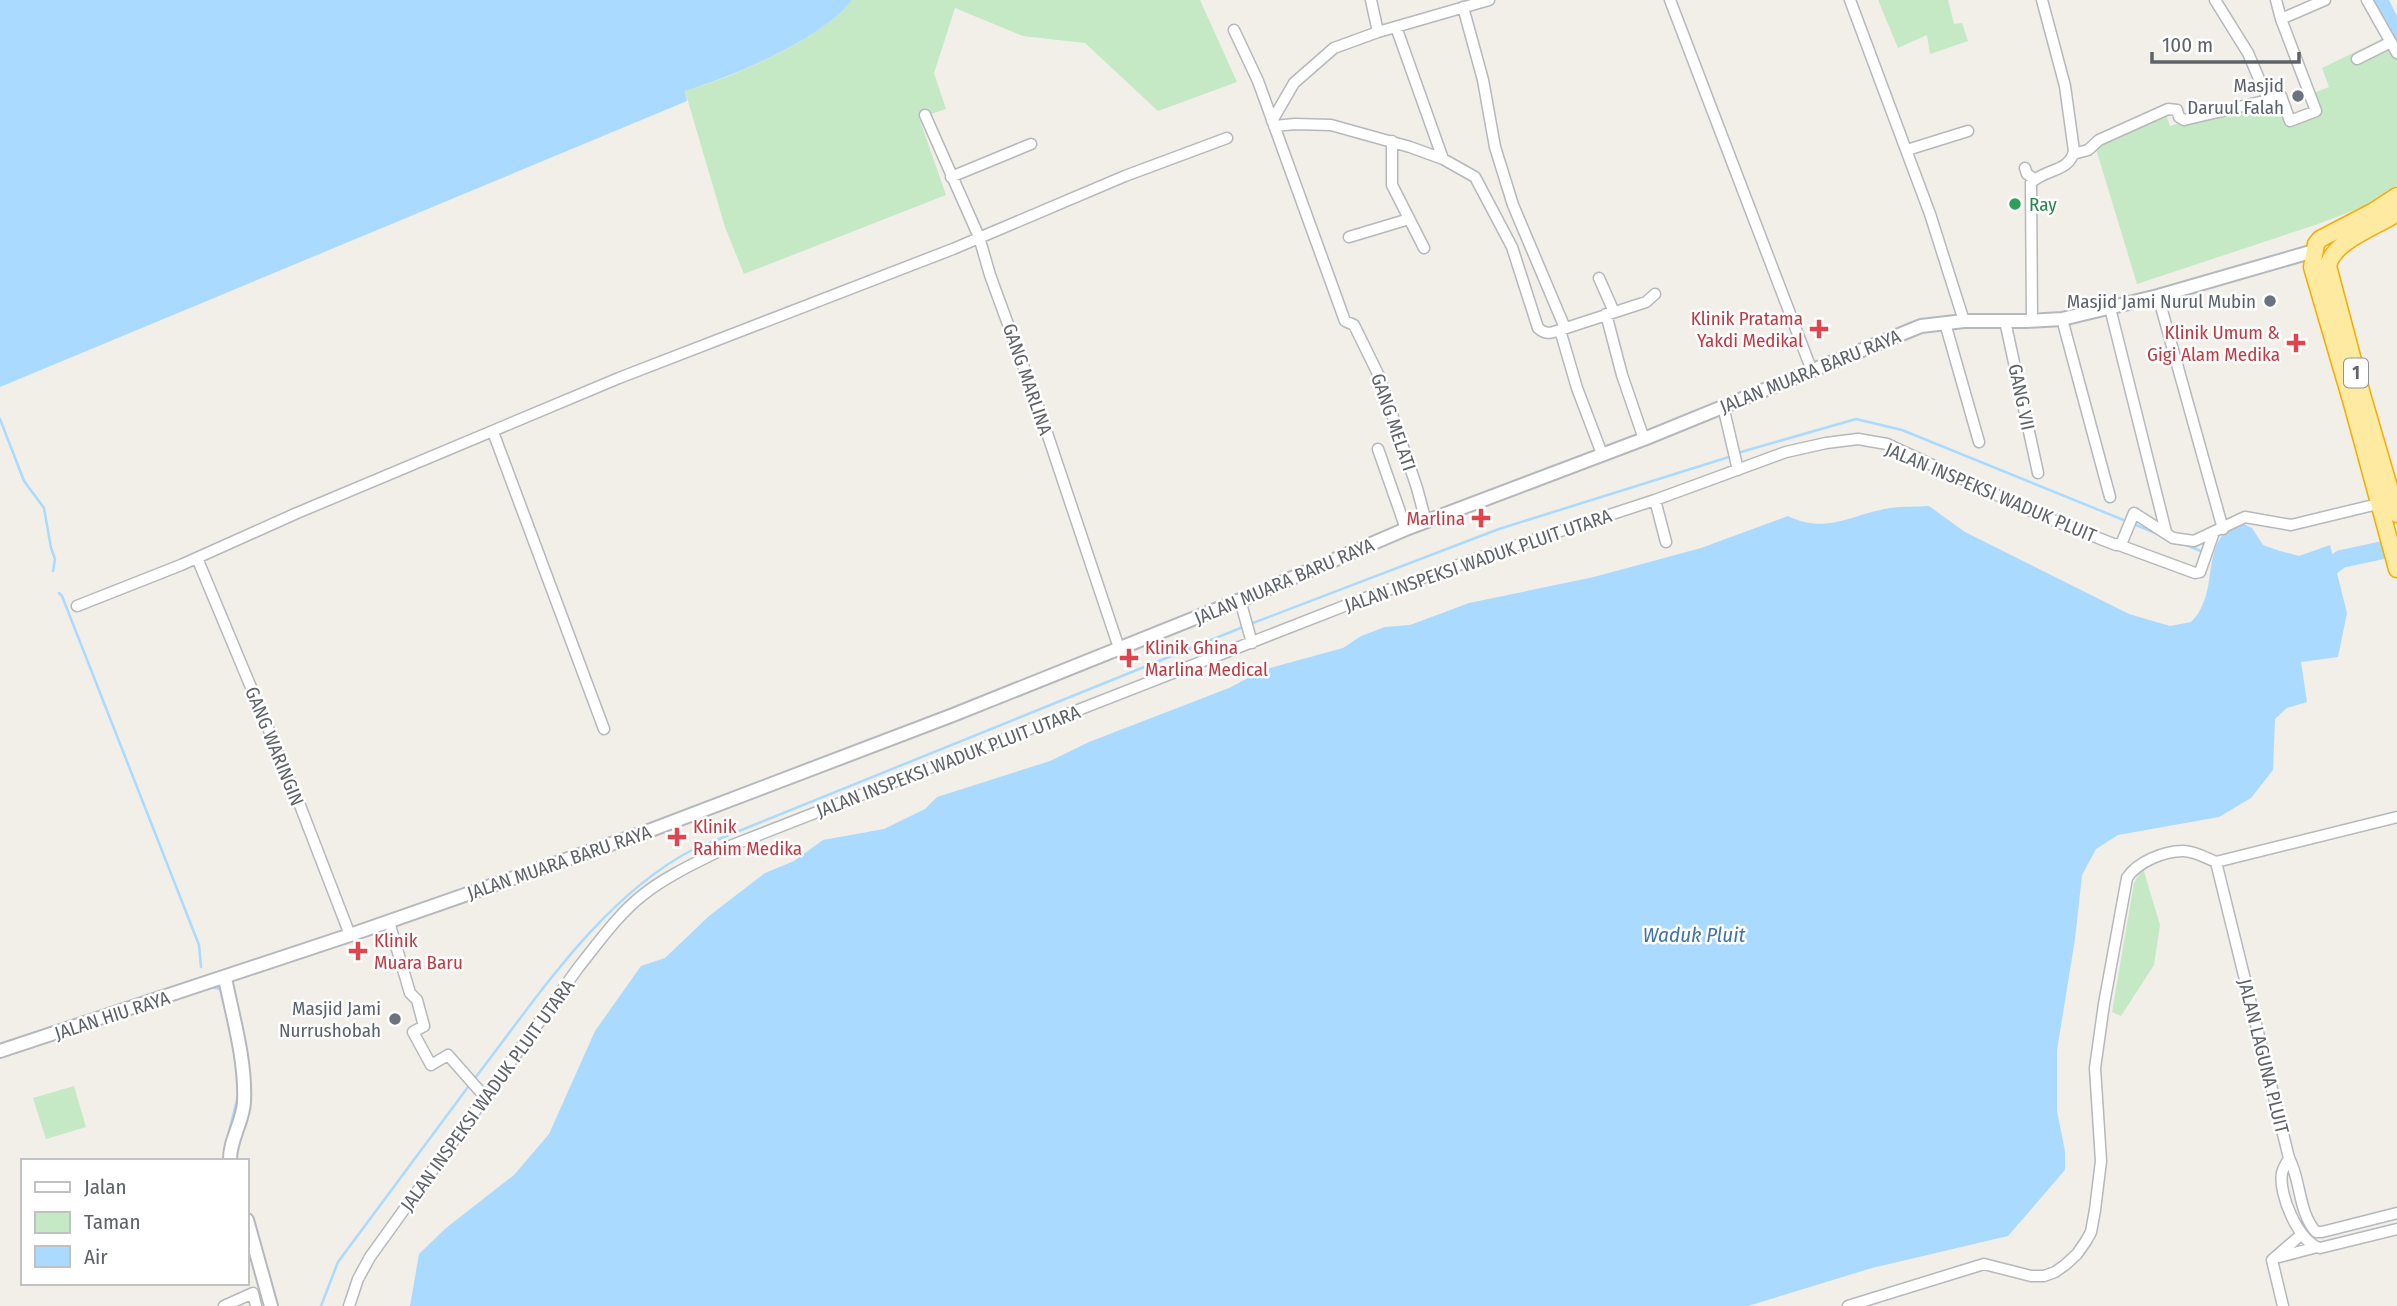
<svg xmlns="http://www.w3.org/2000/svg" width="2397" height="1306" viewBox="0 0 2397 1306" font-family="'Fira Sans Condensed',sans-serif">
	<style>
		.green { fill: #c5e8c5 }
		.water { fill: #aadaff }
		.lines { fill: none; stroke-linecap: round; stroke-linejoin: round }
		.stream { stroke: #aadaff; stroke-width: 2.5 }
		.river { stroke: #aadaff; stroke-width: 18 }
		.minor-casing { stroke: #b5b8bc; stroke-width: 13 }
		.tertiary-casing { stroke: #b5b8bc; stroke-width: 16 }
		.trunk-casing { stroke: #f9ab00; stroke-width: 19 }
		.minor { stroke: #fff; stroke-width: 10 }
		.tertiary { stroke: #fff; stroke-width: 12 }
		.trunk { stroke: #feeaa1; stroke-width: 16 }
		.worship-dot { fill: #6b7280; stroke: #fff; stroke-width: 2.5 }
		.leisure-dot { fill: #2e9e5b; stroke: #fff; stroke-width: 2.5 }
		.health-dot { fill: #e0444e; stroke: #fff; stroke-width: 2.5 }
		.labels { text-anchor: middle; stroke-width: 5; stroke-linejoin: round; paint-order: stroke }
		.shield { fill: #fff; stroke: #8f9295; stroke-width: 2 }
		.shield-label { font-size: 18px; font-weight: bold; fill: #5f6368 }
		.worship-label { font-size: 19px; fill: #5b616d; stroke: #fff; text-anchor: end }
		.leisure-label { font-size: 19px; fill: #27864d; stroke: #fff; text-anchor: start }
		.health-label { font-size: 19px; fill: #be3a42; stroke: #fff; text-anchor: end }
		.street-label { font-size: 19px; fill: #5f6368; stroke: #fff }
		.water-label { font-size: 21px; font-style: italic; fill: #4174aa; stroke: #fff }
	</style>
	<rect width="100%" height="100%" fill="#f1efe8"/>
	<path class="green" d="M852 0H1200L1237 82 1158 111 1085 43 1023 36 955 8 934 73 946 109 919 118 946 195 744 274 725 227 685 91C736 76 796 49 837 16 843 11 847 5 852 0Z
		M1878 0H1948L1954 24 1962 23 1968 41 1930 54 1927 35 1898 48Z
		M2392 34 2397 42V185L2370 204 2318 224 2137 284 2093 139 2164 109 2170 126 2276 94 2285 122 2314 113 2309 95 2329 87 2322 68Z
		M2143 868 2160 925 2154 965 2121 1016 2112 1012 2134 883Z
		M74 1086 86 1127 46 1139 33 1098Z"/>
	<path class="water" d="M0 0H852C847 5 843 11 837 16 796 49 736 75 685 91L687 101 0 387Z
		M2371 0H2389L2397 16V42Z
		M1929 506 1965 532 2129 614 2170 626 2191 622C2195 618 2199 613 2201 608 2217 579 2202 539 2240 522L2252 528 2263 545 2280 551 2299 556 2330 545 2347 613 2338 657 2301 662 2307 702 2287 708 2275 719 2273 770 2251 798 2219 817 2118 835 2096 849 2082 875 2075 939 2057 1050V1111L2065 1151V1170L2008 1236 1872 1268 1748 1306H410L419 1254 446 1228 514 1175 549 1134 595 1031 641 966 665 958 709 916 765 873 794 861 823 840 884 829 925 809 937 797 1050 761 1089 742 1229 688 1263 670 1343 648 1361 636 1385 627 1410 625 1469 603 1594 577 1701 548 1788 516C1826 535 1852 514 1890 508 1903 506 1917 507 1929 506Z"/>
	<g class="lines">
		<path class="stream" d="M0 419 24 481 44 508 51 548 55 559 53 571
			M1741 452 1856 419 1902 430 2158 534
			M2184 544 2203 552
			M59 593 62 596 199 945 201 967
			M1253 623 1499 529 1729 457
			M211 987 220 989 224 1003
			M234 1051 238 1086
			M475 1078C537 998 601 898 692 850L1243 627
			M224 1161 227 1140 238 1096
			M321 1306 338 1262 468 1087"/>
		<path class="river" d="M2317 577 2341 559 2397 547"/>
		<defs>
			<path id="minor" d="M1371 0 1378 32
				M1670 0 1812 371
				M1850 0 1930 214 1964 321
				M2276 0 2281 19
				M2367 0 2397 53
				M1463 7 1483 80 1495 147 1513 205 1565 328
				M1396 27 1443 159
				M1234 30 1258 81 1345 321 1354 325 1379 376 1417 488 1426 522
				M2357 59 2391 42
				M2268 100 2281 96 2290 121 2316 111 2281 19 2325 0
				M925 115 979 237 990 275 1039 409 1119 648
				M1272 121 1294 83 1334 48 1378 32 1489 0
				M1274 126 1295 124 1331 125 1410 147 1443 159 1475 177 1512 247 1538 328C1546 335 1550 333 1560 330L1646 302 1655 294
				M1392 141V185L1424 248
				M1907 150 1968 131
				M2073 154 2088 150 2099 140 2168 109 2177 110 2179 117 2184 120 2268 100 2248 53 2215 0
				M2025 168 2027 174 2034 179
				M951 177 1031 144
				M1349 237 1409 219
				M1599 278 1614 312
				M2158 296 2223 529
				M2110 308 2166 532
				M1606 314 1622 375 1644 439
				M2062 319 2110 497
				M2005 321 2038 473
				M2032 321 2031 183C2044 169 2070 172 2074 151L2065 86 2042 0
				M1945 323 1979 442
				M1560 330 1577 388 1602 454
				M1723 406 1738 470
				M493 432 604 729
				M1378 449 1406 529
				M1655 500 1666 542
				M2119 545 2195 573 2200 572 2214 532
				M197 558 296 795 350 935
				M1240 600 1252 643
				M77 606 181 565 297 513 619 378 953 249 1125 176 1227 138
				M2216 862 2289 1158C2301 1180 2298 1212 2316 1232H2322L2397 1213
				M389 922 410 993 417 1000 424 1026 413 1032 431 1065 448 1055 485 1097
				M2289 1158C2287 1162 2283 1168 2282 1173 2278 1194 2299 1243 2320 1248L2397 1229
				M2279 1257 2317 1247
				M224 1306 253 1293 256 1306
				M349 1306 358 1279 370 1257 578 968C599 942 618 914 644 894 668 875 698 862 725 848L1357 601 1481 557 1655 500 1786 452 1826 443 1858 439 1887 444 2040 515 2116 545 2122 542 2134 513 2173 538 2194 541 2245 517 2291 525 2378 504
				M1848 1306 1984 1264 2031 1276H2044L2055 1272 2065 1265 2077 1254 2086 1241 2091 1232 2095 1210 2101 1161 2095 1068 2104 1004 2127 878C2137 862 2164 851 2183 851 2195 851 2206 858 2216 862L2397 817
				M2283 1306 2272 1260 2302 1234"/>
			<path id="tertiary" d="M225 978C233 1018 246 1061 244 1102 243 1122 229 1141 230 1161
				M0 1051 350 935 651 830 953 715 1255 594 1406 529 1644 439 1921 326 1964 321H2026L2062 319 2158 296 2314 251
				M247 1220 271 1306"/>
			<path id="trunk" d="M2397 196 2374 211 2320 239 2316 244 2312 267 2353 407 2397 569
				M2397 213C2376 227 2333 241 2328 266L2363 398 2397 514"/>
		</defs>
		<use href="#minor" class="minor-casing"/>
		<use href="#tertiary" class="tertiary-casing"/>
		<use href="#trunk" class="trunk-casing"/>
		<use href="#minor" class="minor"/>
		<use href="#tertiary" class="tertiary"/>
		<use href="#trunk" class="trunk"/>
	</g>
	<g class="worship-dot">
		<circle cx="2298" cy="96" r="7"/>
		<circle cx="2270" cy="301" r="7"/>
		<circle cx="395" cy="1019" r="7"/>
	</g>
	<circle class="leisure-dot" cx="2015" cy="204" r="7"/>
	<g class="health-dot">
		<path d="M1815.5 318.5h7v7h7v7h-7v7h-7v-7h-7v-7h7z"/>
		<path d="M2292.5 332.5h7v7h7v7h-7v7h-7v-7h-7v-7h7z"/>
		<path d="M1477.5 507.5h7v7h7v7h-7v7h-7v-7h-7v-7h7z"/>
		<path d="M1125.5 647.5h7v7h7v7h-7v7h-7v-7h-7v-7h7z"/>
		<path d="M673.5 826.5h7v7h7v7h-7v7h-7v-7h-7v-7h7z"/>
		<path d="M354.5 940.5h7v7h7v7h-7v7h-7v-7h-7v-7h7z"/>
	</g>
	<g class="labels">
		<rect class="shield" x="2344" y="358.5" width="24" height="29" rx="5"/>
		<g class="shield-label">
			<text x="2356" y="379">1</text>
		</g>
		<g class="worship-label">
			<text x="2284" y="92">Masjid<tspan x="2284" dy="22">Daruul Falah</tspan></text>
			<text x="2256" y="308">Masjid Jami Nurul Mubin</text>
			<text x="381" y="1015">Masjid Jami<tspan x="381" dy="22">Nurrushobah</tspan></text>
		</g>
		<g class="leisure-label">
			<text x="2029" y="211">Ray</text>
		</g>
		<g class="health-label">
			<text x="1803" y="325">Klinik Pratama<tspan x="1803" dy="22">Yakdi Medikal</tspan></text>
			<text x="2280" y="339">Klinik Umum &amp;<tspan x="2280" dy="22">Gigi Alam Medika</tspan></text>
			<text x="1465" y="525">Marlina</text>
			<text x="1145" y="654" text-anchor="start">Klinik Ghina<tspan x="1145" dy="22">Marlina Medical</tspan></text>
			<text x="693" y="833" text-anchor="start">Klinik<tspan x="693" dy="22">Rahim Medika</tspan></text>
			<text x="374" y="947" text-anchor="start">Klinik<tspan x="374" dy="22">Muara Baru</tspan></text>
		</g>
		<g class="street-label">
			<text transform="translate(1810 371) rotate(-22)" y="7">JALAN MUARA BARU RAYA</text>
			<text transform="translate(1028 379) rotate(71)" y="7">GANG MARLINA</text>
			<text transform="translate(2022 397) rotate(78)" y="7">GANG VII</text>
			<text transform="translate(1394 422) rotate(71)" y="7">GANG MELATI</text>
			<text transform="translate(1991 492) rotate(23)" y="7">JALAN INSPEKSI WADUK PLUIT</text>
			<text transform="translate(1478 560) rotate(-19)" y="7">JALAN INSPEKSI WADUK PLUIT UTARA</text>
			<text transform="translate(1284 581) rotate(-23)" y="7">JALAN MUARA BARU RAYA</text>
			<text transform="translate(275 746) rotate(68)" y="7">GANG WARINGIN</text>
			<text transform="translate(948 761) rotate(-21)" y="7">JALAN INSPEKSI WADUK PLUIT UTARA</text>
			<text transform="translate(559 862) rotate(-19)" y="7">JALAN MUARA BARU RAYA</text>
			<text transform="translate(112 1015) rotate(-18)" y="7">JALAN HIU RAYA</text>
			<text transform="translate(2264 1056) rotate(76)" y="7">JALAN LAGUNA PLUIT</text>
			<text transform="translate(487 1095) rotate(-54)" y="7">JALAN INSPEKSI WADUK PLUIT UTARA</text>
		</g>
		<g class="water-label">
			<text x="1694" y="942">Waduk Pluit</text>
		</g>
	</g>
	<rect x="21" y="1159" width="228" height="126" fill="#ffffff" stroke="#bfc1c3" stroke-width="2"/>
	<rect x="35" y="1182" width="35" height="10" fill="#ffffff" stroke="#bfc1c3" stroke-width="2"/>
	<text x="84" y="1194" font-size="21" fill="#5f6368">Jalan</text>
	<rect x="35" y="1212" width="35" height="21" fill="#c5e8c5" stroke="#bfc1c3" stroke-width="2"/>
	<text x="84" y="1229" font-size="21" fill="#5f6368">Taman</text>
	<rect x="35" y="1246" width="35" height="21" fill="#aadaff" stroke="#bfc1c3" stroke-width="2"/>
	<text x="84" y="1264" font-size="21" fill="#5f6368">Air</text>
	<path d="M2152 52v10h147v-10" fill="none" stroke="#5f6368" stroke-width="3.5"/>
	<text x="2162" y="52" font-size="21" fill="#5f6368" stroke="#ffffff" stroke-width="5" paint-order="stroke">100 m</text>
</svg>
